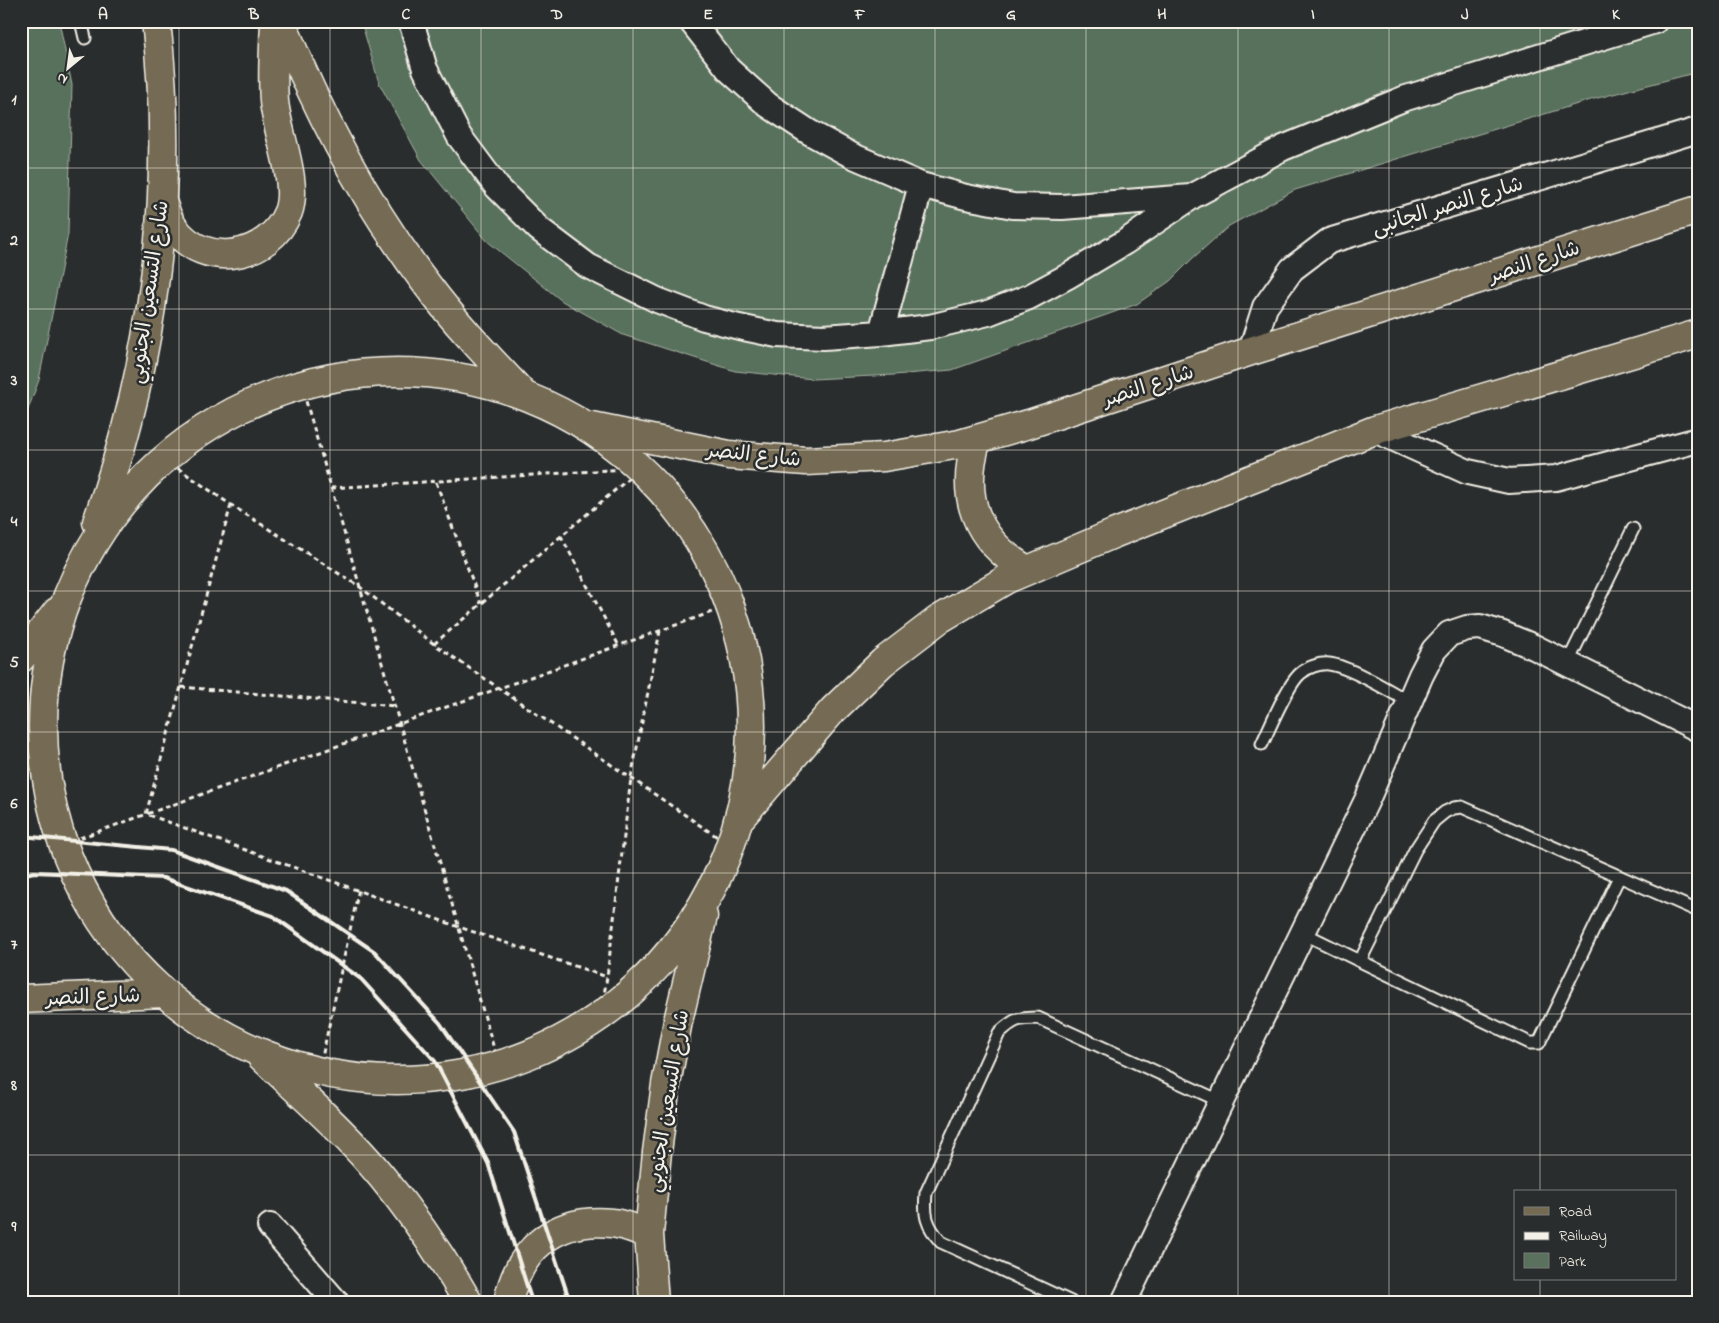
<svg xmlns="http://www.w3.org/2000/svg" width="1719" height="1323" viewBox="0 0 1719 1323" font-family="'Indie Flower','Playpen Sans Arabic',sans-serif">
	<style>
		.green { fill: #59715d; stroke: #a6b1a2 }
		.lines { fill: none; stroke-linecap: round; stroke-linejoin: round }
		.service-casing { stroke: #f4f1e8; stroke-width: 15 }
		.minor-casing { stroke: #f4f1e8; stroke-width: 28 }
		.primary-casing { stroke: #f4f1e8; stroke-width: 31 }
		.path { stroke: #f4f1e8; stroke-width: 3; stroke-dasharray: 5 4; stroke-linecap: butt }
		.service { stroke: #2a2d2e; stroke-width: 11 }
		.minor { stroke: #2a2d2e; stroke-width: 24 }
		.primary { stroke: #756b52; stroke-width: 28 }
		.rail { stroke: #f4f1e8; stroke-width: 4 }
		.grid { fill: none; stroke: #f4f1e8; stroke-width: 1; stroke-opacity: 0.55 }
		.labels { text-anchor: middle; stroke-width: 5; stroke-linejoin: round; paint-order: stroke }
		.street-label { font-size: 21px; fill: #f4f1e8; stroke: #2a2d2e }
		.neatline { fill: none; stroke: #f4f1e8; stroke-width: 2 }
		.grid-label { font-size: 16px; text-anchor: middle; font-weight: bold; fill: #f4f1e8 }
	</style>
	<rect width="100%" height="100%" fill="#2a2d2e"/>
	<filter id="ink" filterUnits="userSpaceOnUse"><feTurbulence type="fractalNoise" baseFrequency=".02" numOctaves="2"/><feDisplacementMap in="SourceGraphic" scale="10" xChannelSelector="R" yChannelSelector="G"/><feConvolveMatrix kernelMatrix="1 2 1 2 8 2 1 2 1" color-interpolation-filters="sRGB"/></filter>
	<g filter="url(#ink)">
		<path class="green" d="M21 21H59L72 85 68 234 39 380 21 428Z
			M361 21H1698V72L1594 99 1295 190 1229 226 1193 258 1170 281 1137 304 952 370 894 375 813 379 735 371 623 335 562 301 487 241 421 160 379 83Z"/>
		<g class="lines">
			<defs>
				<path id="service" d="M81 21 85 38
					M1567 664 1633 529
					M1262 744C1270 727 1288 683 1301 673 1308 667 1320 663 1329 664 1349 666 1390 691 1409 702
					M1619 877 1539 1043H1530L1360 961 1415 850 1434 821 1445 812 1454 808 1462 807 1698 911
					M1303 933 1360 961
					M1071 1302 941 1242C926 1225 924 1215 926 1193L999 1033C1014 1019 1018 1018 1038 1018L1222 1102"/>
				<path id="minor" d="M411 21 425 69 459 136 497 187 539 229 588 266 657 300 704 318 739 327 777 335 824 337 881 333 930 327 988 313 1029 297 1068 276 1125 242 1190 198
					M691 21 729 70 768 105 809 132 851 155 921 185 966 197 1013 206 1062 207 1191 197 1283 148 1403 99 1655 21
					M881 333 921 185
					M1251 351 1265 307 1292 269 1329 241 1698 130
					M1375 430 1468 472 1509 481 1556 478 1698 440
					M270 1226 336 1302
					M1124 1302 1367 800 1421 675 1434 650 1449 634 1467 628 1480 627 1503 634 1534 647 1698 729"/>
				<path id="primary" d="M281 21C319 115 367 206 428 286 457 325 490 359 523 394
					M162 201C165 211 168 220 174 228 204 270 269 259 288 212 299 183 277 133 274 101 272 74 274 48 275 21
					M43 726a354 354 0 1 1 708 0a354 354 0 1 1-708 0Z
					M592 427 729 455 806 461 884 457 960 444 1029 424 1251 351 1698 210
					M977 439C959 496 975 540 1027 570
					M97 522C154 362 176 190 156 21
					M21 658 57 612
					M742 816 833 710 883 662 938 620 1007 579 1113 534 1375 430 1698 334
					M21 999 165 993
					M261 1056C302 1095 346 1133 382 1177 414 1216 443 1258 468 1302
					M508 1302C519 1248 556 1217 612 1223 624 1224 637 1230 649 1234
					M654 1302 649 1234 657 1152 666 1084 678 1021 703 916"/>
			</defs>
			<use href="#service" class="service-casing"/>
			<use href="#minor" class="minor-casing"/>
			<use href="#primary" class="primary-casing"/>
			<path class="path" d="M301 384 499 1066
				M163 458 231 505 360 587 434 644 732 847
				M436 482 481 604
				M331 488 640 468
				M231 505 146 814 459 927 607 977
				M561 536 619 646
				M434 644 640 469
				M181 687 395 706
				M63 844 732 605
				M600 1018 607 977 631 778 660 631
				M319 1071 359 889"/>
			<use href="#service" class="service"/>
			<use href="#minor" class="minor"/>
			<use href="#primary" class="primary"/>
			<path class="rail" d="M21 836 171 850 286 891 375 952 440 1023 514 1132 570 1302
				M21 875 34 872 163 878 273 916 361 979 435 1061 488 1163 532 1302"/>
		</g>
	</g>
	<path class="grid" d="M179 21V1302M330 21V1302M481 21V1302M633 21V1302M784 21V1302M935 21V1302M1086 21V1302M1238 21V1302M1389 21V1302M1540 21V1192M21 168H1698M21 309H1698M21 450H1698M21 591H1698M21 732H1698M21 873H1698M21 1014H1698M21 1155H1698M1540 1279V1302"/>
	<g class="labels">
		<g class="street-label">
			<text transform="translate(1447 205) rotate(-17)" y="7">شارع النصر الجانبى</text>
			<text transform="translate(1534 261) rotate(-18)" y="7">شارع النصر</text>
			<text transform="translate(148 292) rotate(-82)" y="7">شارع التسعين الجنوبي</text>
			<text transform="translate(1148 385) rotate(-18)" y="7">شارع النصر</text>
			<text transform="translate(754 454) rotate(6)" y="7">شارع النصر</text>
			<text transform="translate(93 996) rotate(-2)" y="7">شارع النصر</text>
			<text transform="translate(667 1101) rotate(-81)" y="7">شارع التسعين الجنوبي</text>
		</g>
	</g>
	<rect width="1719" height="1323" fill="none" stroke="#2a2d2e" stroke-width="55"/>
	<rect x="1514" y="1190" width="162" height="90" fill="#2a2d2e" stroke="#7b7b78"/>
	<rect x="1524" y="1207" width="25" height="8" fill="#756b52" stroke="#7b7b78"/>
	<text x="1559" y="1216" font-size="15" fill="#f4f1e8">Road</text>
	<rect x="1524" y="1232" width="25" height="8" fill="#f4f1e8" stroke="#7b7b78"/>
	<text x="1559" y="1240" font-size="15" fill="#f4f1e8">Railway</text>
	<rect x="1524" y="1253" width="25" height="15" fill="#59715d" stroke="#7b7b78"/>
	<text x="1559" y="1266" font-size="15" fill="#f4f1e8">Park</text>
	<g transform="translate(68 68) rotate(209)" stroke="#2a2d2e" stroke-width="4" paint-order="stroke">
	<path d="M0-4L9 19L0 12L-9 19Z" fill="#f4f1e8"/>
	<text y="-8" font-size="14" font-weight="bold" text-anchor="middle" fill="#f4f1e8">N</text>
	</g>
	<rect x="28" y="28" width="1664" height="1268" class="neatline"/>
	<g class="grid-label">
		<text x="103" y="19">A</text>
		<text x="254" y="19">B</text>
		<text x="406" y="19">C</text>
		<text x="557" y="19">D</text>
		<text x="708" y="19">E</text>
		<text x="860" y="19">F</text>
		<text x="1011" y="19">G</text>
		<text x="1162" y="19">H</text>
		<text x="1313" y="19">I</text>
		<text x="1465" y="19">J</text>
		<text x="1616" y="19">K</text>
		<text x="14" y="104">1</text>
		<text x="14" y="245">2</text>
		<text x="14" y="385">3</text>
		<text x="14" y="526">4</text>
		<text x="14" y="667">5</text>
		<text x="14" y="808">6</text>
		<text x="14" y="949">7</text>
		<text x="14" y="1090">8</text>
		<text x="14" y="1231">9</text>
	</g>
</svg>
